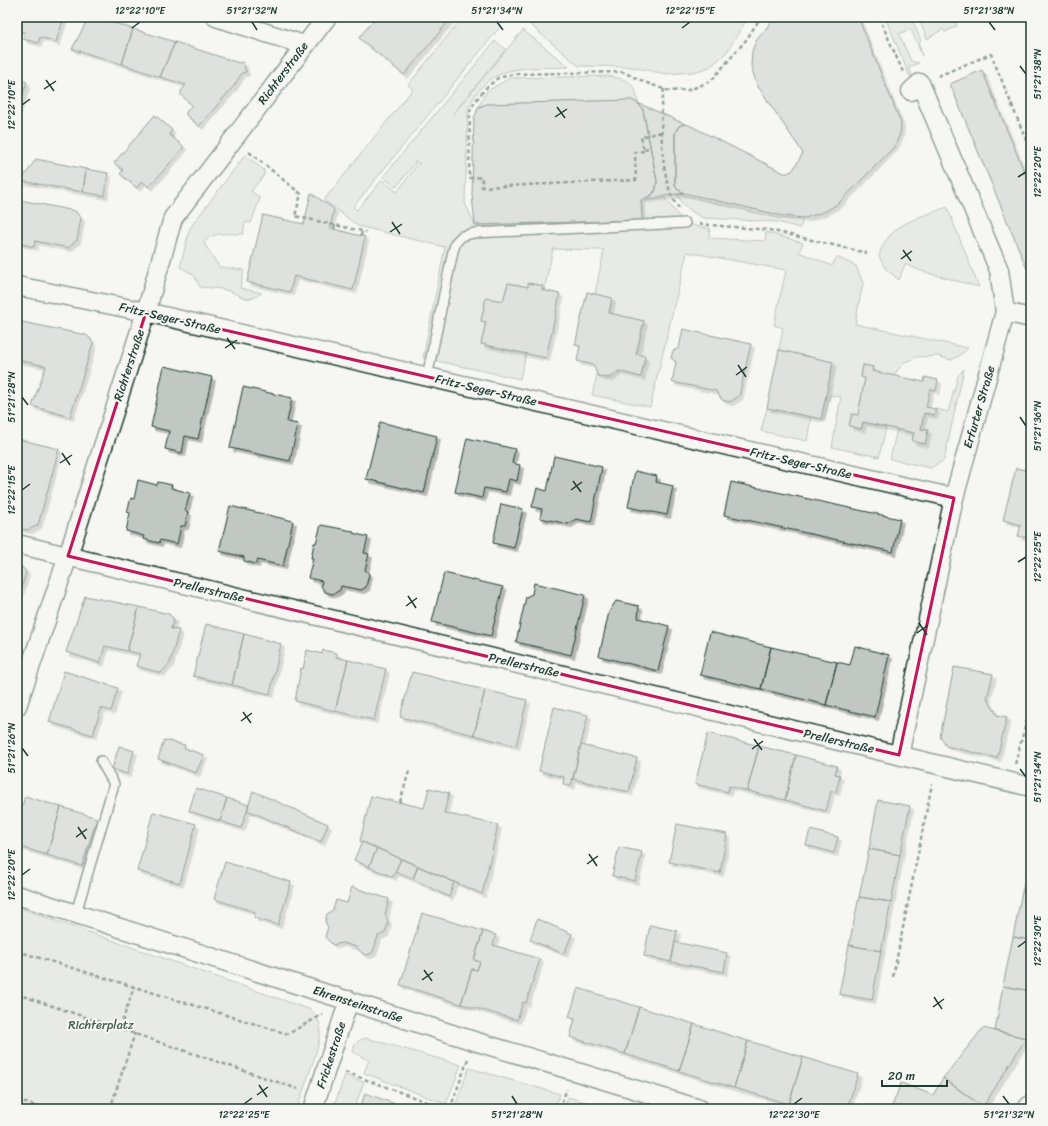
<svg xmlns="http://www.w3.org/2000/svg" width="1048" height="1126" viewBox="0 0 1048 1126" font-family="Sriracha,sans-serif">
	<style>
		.green { fill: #d6dbd6; stroke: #7a8c85 }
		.building { fill: #c1c8c3; stroke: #1f3d34; filter: url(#shadow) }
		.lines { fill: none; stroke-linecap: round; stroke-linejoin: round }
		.lane-casing { stroke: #1f3d34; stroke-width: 12 }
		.street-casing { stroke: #1f3d34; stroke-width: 21 }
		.secondary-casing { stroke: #1f3d34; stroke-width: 25 }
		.path { stroke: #1f3d34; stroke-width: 2.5; stroke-dasharray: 4 3; stroke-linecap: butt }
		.lane { stroke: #f6f6f2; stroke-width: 9 }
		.street { stroke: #f6f6f2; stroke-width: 18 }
		.secondary { stroke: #f6f6f2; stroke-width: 22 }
		.tram { stroke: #1f3d34; stroke-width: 1 }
		.marked { fill: none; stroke: #c2185b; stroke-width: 3; stroke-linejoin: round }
		.ticks { fill: none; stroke: #1f3d34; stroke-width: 1.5 }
		.labels { text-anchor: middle; stroke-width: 4; stroke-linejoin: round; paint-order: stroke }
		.street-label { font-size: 12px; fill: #1f3d34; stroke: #f6f6f2 }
		.park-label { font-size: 12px; fill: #445d54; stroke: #f6f6f2 }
		.neatline { fill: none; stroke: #1f3d34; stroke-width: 1.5 }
		.ticks-label { font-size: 10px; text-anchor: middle; fill: #1f3d34 }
	</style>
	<defs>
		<filter id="shadow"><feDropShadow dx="3.5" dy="3.5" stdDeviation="0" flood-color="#0004"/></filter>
	</defs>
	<rect width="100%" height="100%" fill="#f6f6f2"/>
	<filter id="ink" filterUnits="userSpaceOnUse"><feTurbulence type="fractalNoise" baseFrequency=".025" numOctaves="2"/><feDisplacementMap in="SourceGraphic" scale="8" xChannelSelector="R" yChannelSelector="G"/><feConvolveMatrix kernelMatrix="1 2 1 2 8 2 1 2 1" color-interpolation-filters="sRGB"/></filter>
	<g filter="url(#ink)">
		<path class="green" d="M463 17H508L353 207 357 210 382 180 397 192 419 163 415 161V164L396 187 383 177 495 41 506 49 453 114 523 30 569 67C536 69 503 62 479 90 473 98 469 105 468 115L465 203 475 225 642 220 641 201 665 198C681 219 682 226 710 228L709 238 765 241 766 232 803 243 799 252 832 266 837 257 856 266 863 283 855 324 968 348 959 356 951 360 937 356 917 357 903 363 893 376 872 371 873 367 863 365 861 376 865 378 858 415 852 414 849 426 861 429 863 422 886 427 879 457 832 447 841 397 830 395 824 420 821 419 833 362 779 350 783 328 774 325 786 270 687 252 650 407 592 395 597 375 601 377 609 378 619 371 641 376 645 357 636 354 644 321 609 313 612 298 595 294 604 250 553 249 544 291 542 290V286L529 283 528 287 508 283 503 301 486 298 481 321 486 322 481 344 526 354 520 379 423 358 445 247 358 226 324 200 413 89 408 85Z
			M521 17H748L727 52 710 67 693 72 666 74 632 67 579 66Z
			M885 17H911L921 41 919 43 922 56 911 29 899 34 911 61 919 63 909 67 912 76 910 77Z
			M918 17H954L957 26 945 32 943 29 927 39Z
			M609 76C627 80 636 81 638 103L632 100 487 104 480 106 476 111 487 91 510 78Z
			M245 155 264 170V175L251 191 260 198 251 223 245 222 243 234C230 234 210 231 204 243L219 267 244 270 240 288 262 293C242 304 246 296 229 291 220 288 210 288 200 287L194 275 180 267 190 228Z
			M677 194 777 218 803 220 800 228 777 222 703 218 691 211 682 203Z
			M947 207 979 287 921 271 905 264 899 280 885 268 879 256C888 223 919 218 947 207Z
			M964 369 944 460 931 468 890 459 897 429 914 433 912 441 925 444 928 430 921 429 924 413 934 415 936 409 948 412 958 376Z
			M767 408 811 417 807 441 761 431Z
			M17 907 311 1010C315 1015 319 1019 320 1026 323 1042 302 1091 297 1109H17Z
			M366 1038 461 1065 446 1104 364 1073 369 1060 352 1052C354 1044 358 1040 366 1038Z
			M469 1068 560 1094 554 1109H462L455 1106Z
			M345 1075 364 1082 354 1109H333Z
			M568 1097 611 1109H564Z"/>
		<path class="building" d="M17 17H64L56 42 40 37 38 43 23 39 25 32 17 30Z
			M89 17H96L133 29 122 64 72 49Z
			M376 17H452L404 75 359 38Z
			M775 17H858L901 123 900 134 894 147 839 203 826 211 805 218 783 216 684 193 677 189 675 184V132L679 126 684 124 689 125 784 173H788L793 170 803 153 757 85 751 66 752 51 756 41Z
			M133 29 175 42 160 77 122 64Z
			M175 42 239 63 243 62 246 72 242 73 234 86 199 126 186 115V112L192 105 181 95V91L186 85 160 77Z
			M982 70 1031 188V267L1027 269 950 84Z
			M17 79 27 82 17 113Z
			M632 100 639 104 643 110 657 181 656 189 652 195 641 200 642 220 475 225 472 195 474 118 479 107 487 104Z
			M638 103 685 124 679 126 675 134V184L677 189 684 193 646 199 655 192 657 181 643 110Z
			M155 115 172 130 169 134 184 147 149 187 142 181 137 188 120 174 123 170 114 163Z
			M36 159 86 169 83 192 21 181Z
			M86 169 108 173 104 196 83 192Z
			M311 193 334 209 330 228 365 237 353 290 294 276 290 292 247 282 263 215 304 224Z
			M20 200 75 211 81 218 77 240 68 248 35 241 34 247 18 243 21 231H17V217Z
			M508 283 528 287V283L543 286 542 290 560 294 546 358 481 344 486 322 481 321 486 298 503 301Z
			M587 292 612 298 609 313 644 321 636 354 645 356 641 377 619 371 609 378 601 377 597 375 594 365 577 361 580 346 575 345Z
			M17 321 86 335 90 338 93 343 70 417 32 406 46 366 17 360Z
			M683 329 751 344 739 396 730 402 722 400 716 391 672 382 676 362 671 358 673 351 679 348Z
			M779 350 833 362 821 419 767 408Z
			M863 365 873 367 872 371 924 382 925 377 938 380 936 391 930 389 926 407 936 409 934 415 924 413 921 429 928 430 925 444 912 441 914 433 863 422 861 429 849 426 852 414 858 415 865 378 861 377Z
			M164 366 212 377 198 439 185 436 182 453 165 449 169 431 151 427Z
			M243 387 292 398 287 422 298 424 290 461 230 448Z
			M380 422 437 436 424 493 366 479Z
			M467 438 515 449 512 463 520 465 517 481 509 479 506 492 484 488 482 498 455 492Z
			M18 439 59 449 38 525 28 530 17 528Z
			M554 456 602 467 591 522 576 519 568 524 540 518 542 509 532 507 537 488 547 491Z
			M1016 468 1031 471V539L1018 536 1021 525 1003 520Z
			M635 471 657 476 656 482 673 486 667 515 628 507Z
			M138 480 157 485 158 482 172 485 171 488 190 493 185 511 188 512 185 526H181L177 544 160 540 159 543 143 539 144 536 126 531 130 513 127 512 131 498 134 499Z
			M731 482 900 519 893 552 724 515Z
			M501 504 523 509 514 548 493 543Z
			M230 506 293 521 283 566 257 560 256 564 244 561V557L219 551Z
			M321 525 353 531V533L368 537 364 553 369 554 365 570 369 574 366 587 361 590 341 586 340 590 333 594 325 592 321 586 322 581 308 578 313 558H311L314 543H316Z
			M17 565 22 567 26 572 17 602Z
			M444 573 503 587 491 636 432 622Z
			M534 583 585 595 571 655 516 642 526 597 532 594Z
			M85 596 139 607 127 651 105 646 100 663 66 652Z
			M616 601 639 606 638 618 669 626 658 671 599 656 609 612Z
			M139 607 169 614 174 619 171 629 179 630 170 663 161 673 136 666 140 654 127 651Z
			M206 624 244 634 232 685 193 676Z
			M710 632 771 647 761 689 700 675Z
			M244 634 281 644 270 694 232 685Z
			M855 646 889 655 875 717 826 705 837 662 850 665Z
			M771 647 837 662 826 705 761 689Z
			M307 650 322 654 323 650 337 653 336 657 348 660 335 711 295 701 301 668 303 669Z
			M348 660 386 669 374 720 335 711Z
			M954 667 993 674 987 698 997 715 1007 717 997 758 946 746 940 737Z
			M64 671 118 688 111 711 101 708 93 735 49 722Z
			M412 672 485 690 474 735 400 717Z
			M485 690 527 700 516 746 474 735Z
			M554 707 588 715 571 786 563 784 564 777 539 771Z
			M708 733 759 746 747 791 729 786 728 792 695 784Z
			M164 740 185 745 184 748 204 755 196 773 158 759Z
			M581 745 637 758 629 792 573 779Z
			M119 746 134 751 127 774 112 769Z
			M759 746 796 755 785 800 747 791Z
			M796 755 837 766 835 774 840 775 836 792 831 791 826 811 785 800Z
			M196 788 227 798 220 821 189 811Z
			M429 788 449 793 444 813 498 825 482 894 360 841 371 796 424 808Z
			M253 791 328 824 321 842 247 810Z
			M25 796 61 807 47 855 17 846V823Z
			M227 798 249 805 241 828 220 821Z
			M878 800 910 806 900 855 869 849Z
			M61 807 97 818 82 866 47 855Z
			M153 812 196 824 180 883 137 871Z
			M677 824 727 834 720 873 669 862Z
			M810 830 838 837 834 853 806 845Z
			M362 842 377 848 369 867 354 860Z
			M619 847 642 852 635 881 612 876Z
			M377 848 401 859 393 877 369 867Z
			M869 849 900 855 891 902 859 897Z
			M1031 853V894L1022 892Z
			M401 859 418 866 413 879 395 872Z
			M225 862 291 882 278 925 254 918 255 912 214 899Z
			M418 866 454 882 449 897 413 879Z
			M352 887 389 899 385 915 388 922 385 933 378 936 373 952 368 955 363 954 356 947 342 943 333 945 325 937 328 927 325 922 327 914 333 910 336 900 347 903Z
			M1022 892 1031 894V940L1013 937Z
			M859 897 891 902 881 951 849 945Z
			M422 913 483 931 474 960 480 962 477 970 472 969 461 1004 400 985Z
			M537 919 572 934 564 954 530 940Z
			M650 925 677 931 671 962 644 956Z
			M483 931 496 935 493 945 540 959 526 1003 523 1002 517 1020 461 1004 472 969 477 970 480 962 474 960Z
			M1013 937 1031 940V991L1003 986Z
			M675 942 727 953 724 972 671 962Z
			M849 945 881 951 872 1000 839 994Z
			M1003 986 1031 991V1015L1026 1038 995 1031Z
			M578 988 639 1007 625 1054 570 1037 575 1019 569 1017Z
			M639 1007 694 1024 679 1071 625 1054Z
			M694 1024 748 1041 734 1088 679 1071Z
			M983 1028 1026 1038 983 1107 943 1078Z
			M748 1041 803 1057 789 1104 734 1088Z
			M803 1057 858 1074 847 1109H803L789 1104Z
			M943 1078 983 1107 982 1109H891L901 1083 933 1095Z
			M365 1093 409 1109H360Z"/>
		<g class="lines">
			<defs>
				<path id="lane" d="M427 377 453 251 456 242 462 236 474 233 685 223
					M76 913 114 784 101 761"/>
				<path id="street" d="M216 17 304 45
					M17 286 146 312 954 498
					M1005 312 1031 318
					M17 544 1031 787
					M17 706 68 556 146 312 173 218 327 17
					M899 755 954 498 1005 312 999 270 920 83 911 91
					M17 895 474 1041 700 1109
					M313 1109 349 1000"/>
				<path id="secondary" d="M1029 1109 1031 1107"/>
			</defs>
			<use href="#lane" class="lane-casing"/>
			<use href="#street" class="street-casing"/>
			<use href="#secondary" class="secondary-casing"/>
			<path class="path" d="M879 17 903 72
				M938 76 991 54 1031 152
				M664 89C659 116 660 188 679 208
				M661 132 641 137 644 151 635 152 636 180 482 187V177L469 178 470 111 476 100 486 88 498 78 513 74 623 72 647 83 669 91 689 90 711 81 746 40 761 17
				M644 149 650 148
				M249 152 301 194 295 216 366 232
				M699 224 769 230 867 253
				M334 229 335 225
				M361 236 362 231
				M1015 764 1031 705
				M400 802 409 771
				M17 951 288 1034 323 1014
				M893 977 932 784
				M17 994 298 1089
				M120 1028 134 987
				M345 1072 446 1109
				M17 1100 45 1109
				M110 1109 135 1033
				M450 1109 468 1059
				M559 1109 567 1089"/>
			<use href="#lane" class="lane"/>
			<use href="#street" class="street"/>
			<use href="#secondary" class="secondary"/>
			<path class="tram" d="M1026 1109 1031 1101"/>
		</g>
	</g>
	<path d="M0 0H1048V1126H0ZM146 312 954 498 899 755 68 556Z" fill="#f6f6f2" fill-opacity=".55" fill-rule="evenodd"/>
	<path class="marked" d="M146 312 954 498 899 755 68 556Z"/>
	<path class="ticks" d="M252 22 257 30M497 22 503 30M989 22 995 30M132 28 140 22M682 28 690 22M1020 66 1026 74M46 80 54 91M44 89 56 81M22 105 30 99M557 107 565 118M555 117 567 109M1018 177 1026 172M392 222 400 234M390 232 402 224M903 250 911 261M901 259 912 251M227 338 235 349M225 348 237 340M738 365 746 377M736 375 747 367M22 397 28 405M1020 417 1026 426M62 453 70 465M60 463 72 455M573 481 581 492M22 490 30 484M571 490 582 482M1018 562 1026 557M408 596 416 608M406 606 417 598M919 623 927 635M917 633 928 625M243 712 251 723M241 721 252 713M754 739 762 750M22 748 28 756M752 749 763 741M1020 769 1026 777M78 827 86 839M76 837 87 829M589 854 597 866M587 864 598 856M22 875 30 869M1018 947 1026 941M424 970 432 981M422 980 433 972M934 997 942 1009M933 1007 944 999M259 1085 267 1097M257 1095 268 1087M512 1096 517 1104M1003 1096 1009 1104M244 1104 252 1098M794 1104 802 1098"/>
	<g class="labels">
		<g class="street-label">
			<text transform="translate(283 73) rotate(-53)" y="4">Richterstraße</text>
			<text transform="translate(170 318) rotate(13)" y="4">Fritz-Seger-Straße</text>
			<text transform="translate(129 365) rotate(-72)" y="4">Richterstraße</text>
			<text transform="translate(486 390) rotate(13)" y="4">Fritz-Seger-Straße</text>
			<text transform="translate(979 407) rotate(-74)" y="4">Erfurter Straße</text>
			<text transform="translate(801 463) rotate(13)" y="4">Fritz-Seger-Straße</text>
			<text transform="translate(209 590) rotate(13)" y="4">Prellerstraße</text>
			<text transform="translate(524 665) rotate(13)" y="4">Prellerstraße</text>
			<text transform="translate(839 741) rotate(13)" y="4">Prellerstraße</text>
			<text transform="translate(358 1004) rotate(18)" y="4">Ehrensteinstraße</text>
			<text transform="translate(331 1055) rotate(-72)" y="4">Frickestraße</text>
		</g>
		<g class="park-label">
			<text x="101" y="1029">Richterplatz</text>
		</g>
	</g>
	<rect width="1048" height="1126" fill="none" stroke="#f6f6f2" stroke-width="44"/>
	<path d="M882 1080v6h65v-6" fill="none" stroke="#1f3d34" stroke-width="2"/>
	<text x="888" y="1080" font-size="12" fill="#1f3d34" stroke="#f6f6f2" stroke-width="3" paint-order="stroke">20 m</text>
	<rect x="22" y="22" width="1004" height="1082" class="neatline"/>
	<g class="ticks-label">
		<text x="140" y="14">12°22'10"E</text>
		<text x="252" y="14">51°21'32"N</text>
		<text x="497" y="14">51°21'34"N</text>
		<text x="690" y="14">12°22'15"E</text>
		<text x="989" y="14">51°21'38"N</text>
		<text transform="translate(1037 74) rotate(-90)" y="4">51°21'38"N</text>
		<text transform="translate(11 105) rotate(-90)" y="4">12°22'10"E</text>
		<text transform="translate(1037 172) rotate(-90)" y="4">12°22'20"E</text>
		<text transform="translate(11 397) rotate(-90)" y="4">51°21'28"N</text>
		<text transform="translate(1037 426) rotate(-90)" y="4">51°21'36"N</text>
		<text transform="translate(11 490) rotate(-90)" y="4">12°22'15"E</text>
		<text transform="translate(1037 557) rotate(-90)" y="4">12°22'25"E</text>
		<text transform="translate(11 748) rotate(-90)" y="4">51°21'26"N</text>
		<text transform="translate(1037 777) rotate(-90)" y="4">51°21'34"N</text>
		<text transform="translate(11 875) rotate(-90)" y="4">12°22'20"E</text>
		<text transform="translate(1037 941) rotate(-90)" y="4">12°22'30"E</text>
		<text x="244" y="1118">12°22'25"E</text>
		<text x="517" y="1118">51°21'28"N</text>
		<text x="794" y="1118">12°22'30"E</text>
		<text x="1009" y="1118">51°21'32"N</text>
	</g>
</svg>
